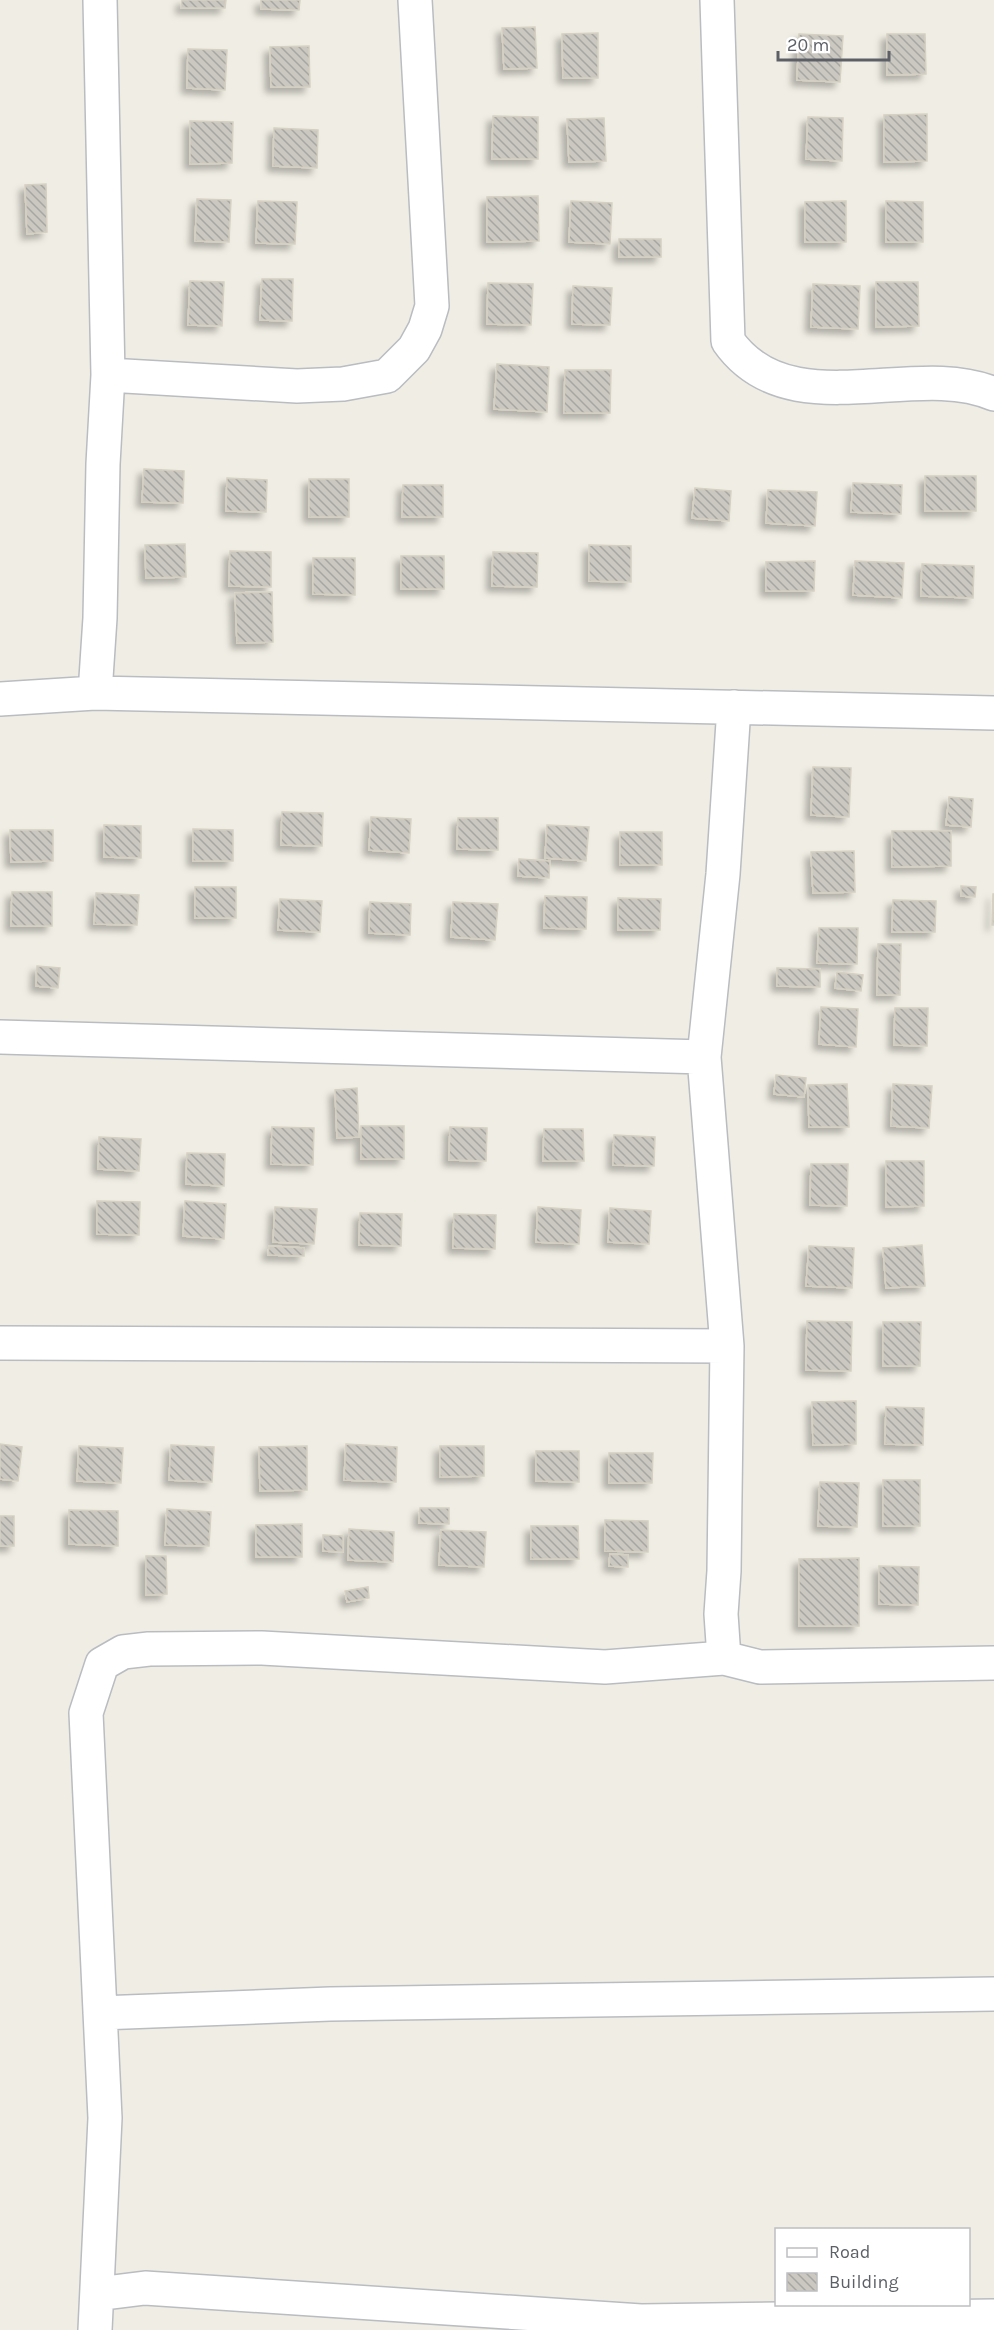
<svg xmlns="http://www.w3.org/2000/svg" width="994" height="2330" viewBox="0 0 994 2330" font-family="Karla,sans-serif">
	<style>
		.building { fill: url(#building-back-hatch); stroke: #d5d0c2; stroke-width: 1.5; filter: url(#shadow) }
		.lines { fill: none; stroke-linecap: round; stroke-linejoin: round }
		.street-casing { stroke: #b9bcc1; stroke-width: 36 }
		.street { stroke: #fff; stroke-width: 33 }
	</style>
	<defs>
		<pattern id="building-back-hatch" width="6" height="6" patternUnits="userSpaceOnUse" patternTransform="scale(1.5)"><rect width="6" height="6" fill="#cbc8c1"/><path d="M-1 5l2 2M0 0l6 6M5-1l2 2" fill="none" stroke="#a8a6a1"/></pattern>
		<filter id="shadow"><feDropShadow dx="-5.5" dy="5.5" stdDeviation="3" flood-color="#0004"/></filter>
	</defs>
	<rect width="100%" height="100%" fill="#f0eee4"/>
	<path class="building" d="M182 0H226L225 8H181Z
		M261 0H300L299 10 261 9Z
		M535 27 537 68 504 69 502 28Z
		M598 33V78H563L562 34Z
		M799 34 843 36 840 82 797 80Z
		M887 34H925L926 74 887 75Z
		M309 46 310 87H271L270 47Z
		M188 49 227 50 225 90 187 88Z
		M927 114V161L884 162V115Z
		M493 116 538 117V159H492Z
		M808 117 843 118 842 161 806 159Z
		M604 118 606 161 569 162 567 119Z
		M190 121 233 122 232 163 190 164Z
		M274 128 318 130 317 168 273 166Z
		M46 184 47 232 27 234 25 185Z
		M538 196 539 241 487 242V197Z
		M197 199 231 200 229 242 195 241Z
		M258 201 297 202 295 244 256 243Z
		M571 201 612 203 610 244 569 242Z
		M846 201V242H805V202Z
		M886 201 923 202V242H886Z
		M619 239H661V257H619Z
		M262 279H293L292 321 260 320Z
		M190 281 224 282 222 326 188 325Z
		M876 282H918L919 326 876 327Z
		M488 283 533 284 531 325 487 324Z
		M813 284 860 286 858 329 811 327Z
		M573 286 612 288 610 325 572 324Z
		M497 364 549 367 547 412 494 409Z
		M565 370H611L610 413H564Z
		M144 469 184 471 183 503 142 502Z
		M925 476H976V511H925Z
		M227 478 267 480 266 512 226 511Z
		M309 479H349V517H309Z
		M853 483 902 485 901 514 851 512Z
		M403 485H443V517H402Z
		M695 488 731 491 729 521 692 518Z
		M768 490 817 492 815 526 766 523Z
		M185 544 186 577 146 578 145 545Z
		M589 545 631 546V582L589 581Z
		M230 551 271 552V587L229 586Z
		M493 552 538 553 537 587 492 586Z
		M401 556H444V589H401Z
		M313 558H355V595L313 594Z
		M815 561 814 591H766V562Z
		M855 561 904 563 902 598 853 595Z
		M922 564 974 566 973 598 921 596Z
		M272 592 273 642 237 643 235 593Z
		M813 767 851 768 849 817 811 815Z
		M949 797 973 799 971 827 946 825Z
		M282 812 323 813 322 846 281 845Z
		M371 817 411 819 409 853 369 850Z
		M458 818H498V850L457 849Z
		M104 825 141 826V858L104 857Z
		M547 825 589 827 586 861 545 858Z
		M193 829 233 830V861H193Z
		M10 830H53V861L11 862Z
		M892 831H951V866L892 867Z
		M620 832H662V865H620Z
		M854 851 855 892 813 893 811 852Z
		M519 859 550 861 549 878 518 876Z
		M961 886 976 887 975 897 961 896Z
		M195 887H236V918H195Z
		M12 892H52V926H11Z
		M96 893 139 895 137 925 94 924Z
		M993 894H994V925H992Z
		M545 896 587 897 586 929 544 928Z
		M618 898 661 899 660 930H618Z
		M280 899 322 901 320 932 278 930Z
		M893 900 936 901 935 932H892Z
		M370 902 411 904 410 935 369 933Z
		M453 902 498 904 495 940 451 937Z
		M819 928H858L857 964 817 963Z
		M878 944H901L900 995H877Z
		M37 966 60 968 58 988 36 986Z
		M777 968 820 969V987L777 986Z
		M837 972 863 975 861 991 835 988Z
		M821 1007 858 1009 856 1047 819 1044Z
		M895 1008H928L927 1046 894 1045Z
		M776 1075 806 1078 804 1097 774 1094Z
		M847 1084 849 1127H809L808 1085Z
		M893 1084 932 1086 929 1128 891 1126Z
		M357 1088 359 1137 337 1138 335 1090Z
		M361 1126H404V1159H361Z
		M272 1127 314 1128 313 1165 271 1164Z
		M450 1127 487 1128 486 1161 449 1160Z
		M544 1129H583L584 1161H543Z
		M614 1135 655 1137 654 1166 613 1165Z
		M99 1137 141 1139 139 1171 98 1169Z
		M187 1153 225 1154 224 1186 186 1184Z
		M886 1161H924V1206L886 1207Z
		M811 1164H848L847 1206 810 1205Z
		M97 1201 140 1202 139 1235 97 1234Z
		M185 1201 226 1204 224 1239 183 1236Z
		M275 1207 317 1209 314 1244 273 1242Z
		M538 1207 581 1210 579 1244 536 1242Z
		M610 1208 651 1211 649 1244 608 1242Z
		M360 1213 402 1214 401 1246 359 1245Z
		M454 1214 496 1215 495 1249 453 1248Z
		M922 1245 925 1286 886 1288 883 1248Z
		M269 1246 304 1248V1256L268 1255Z
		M809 1246 854 1248 852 1288 806 1286Z
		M807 1321 852 1322 851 1371 806 1370Z
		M883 1322H921L920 1366H883Z
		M856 1401V1444L813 1445 812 1402Z
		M886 1407 924 1408 923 1445 885 1444Z
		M0 1444 22 1447 18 1481 0 1479Z
		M346 1444 397 1447 396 1482 344 1480Z
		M171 1445 214 1447 212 1482 169 1480Z
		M79 1446 123 1448 121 1483 77 1481Z
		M307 1446V1490L260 1491 259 1447Z
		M440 1446H484V1476L440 1477Z
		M536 1451H579V1482L536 1481Z
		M609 1453H653L652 1483H609Z
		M883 1480H920V1526H883Z
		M820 1482 859 1483 857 1527 818 1526Z
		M420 1508H449V1524L419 1523Z
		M167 1509 211 1512 209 1546 165 1545Z
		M69 1510 118 1511V1546L69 1544Z
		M0 1516H14V1546H0Z
		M605 1520 648 1521V1552L605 1551Z
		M302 1524V1557H256V1525Z
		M531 1526H578L579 1559H531Z
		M349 1529 394 1532 393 1562 348 1560Z
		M441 1530 486 1532 484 1567 439 1565Z
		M323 1535 343 1536V1552L323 1551Z
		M610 1554 628 1555V1567L609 1566Z
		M146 1556H166L167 1594 146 1595Z
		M859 1558V1626H799V1559Z
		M879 1566 919 1567 918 1605 879 1604Z
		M368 1587 369 1598 347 1602 345 1591Z"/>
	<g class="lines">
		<defs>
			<path id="street" d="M717 0 728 341C789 428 915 359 994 394
				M108 375 297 386 343 384 387 376 414 349 425 329 432 306 415 0
				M95 693 100 618 103 464 108 375 100 0
				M0 699 95 693 994 713
				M734 707 723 874 704 1057 727 1346 724 1571 721 1614 724 1658 760 1667 994 1663
				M0 1037 704 1057
				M0 1343 727 1346
				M100 2013 330 2004 994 1994
				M97 2294 145 2288 641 2321 994 2316
				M95 2330 105 2118 86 1713 102 1664 123 1652 149 1649 262 1648 605 1667 724 1658"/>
		</defs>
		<use href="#street" class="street-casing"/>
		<use href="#street" class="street"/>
	</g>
	<rect x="775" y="2228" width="195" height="78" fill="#ffffff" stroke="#bebfc2" stroke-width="1.5"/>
	<rect x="787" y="2248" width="30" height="9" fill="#ffffff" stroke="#bebfc2" stroke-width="1.5"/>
	<text x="829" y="2258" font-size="18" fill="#5c6066">Road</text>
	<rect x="787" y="2273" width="30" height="18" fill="url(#building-back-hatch)" stroke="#bebfc2" stroke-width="1.5"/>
	<text x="829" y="2288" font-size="18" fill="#5c6066">Building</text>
	<path d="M778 51v9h111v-9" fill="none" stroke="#5c6066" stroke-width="3"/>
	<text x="787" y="51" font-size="18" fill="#5c6066" stroke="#ffffff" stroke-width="4.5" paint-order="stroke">20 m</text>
</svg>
